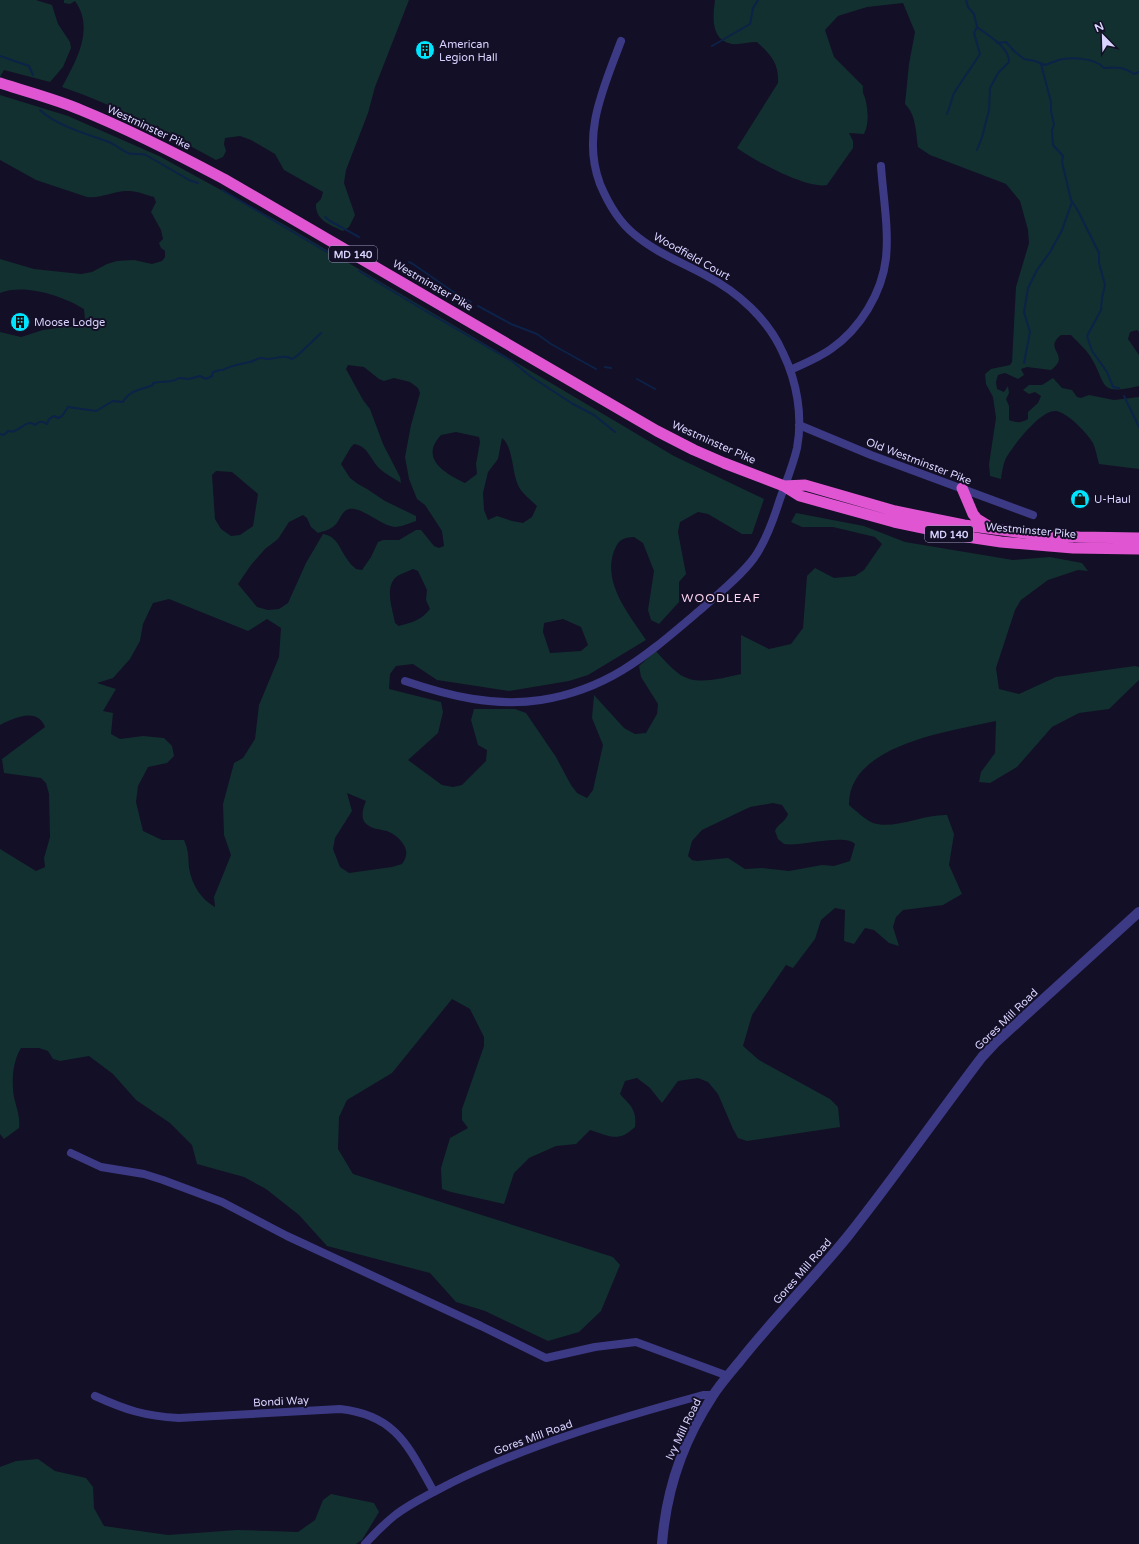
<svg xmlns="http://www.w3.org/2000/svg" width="1139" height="1544" viewBox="0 0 1139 1544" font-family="'Varela Round',sans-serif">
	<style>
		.green { fill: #12302f; fill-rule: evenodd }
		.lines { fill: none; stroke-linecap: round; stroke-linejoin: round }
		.stream { stroke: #0c2248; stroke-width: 2 }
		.minor { stroke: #3d3a85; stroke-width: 8 }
		.tertiary { stroke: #3d3a85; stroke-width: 10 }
		.trunk { stroke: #e055d1; stroke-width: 11 }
		.labels { text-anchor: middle; stroke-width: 4; stroke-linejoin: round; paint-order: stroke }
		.shield { fill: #130f26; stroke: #9e99be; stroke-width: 1 }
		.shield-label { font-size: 10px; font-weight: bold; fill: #d9d4ff }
		.poi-label { font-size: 11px; fill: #d9d4ff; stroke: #130f26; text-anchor: start }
		.street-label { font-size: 11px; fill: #d9d4ff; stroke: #130f26 }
		.neighbourhood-label { font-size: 12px; letter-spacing: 1px; fill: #ffd6f0; stroke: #130f26 }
	</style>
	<rect width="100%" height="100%" fill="#130f26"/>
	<path class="green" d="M0 0H36L52 5 58 24 70 42 71 48 63 67 50 82 4 70 0 77Z
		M64 0H409L375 87 368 113 346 170 344 183 355 215 349 227 343 231C330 225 315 220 316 204L321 199 323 192 284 170 275 154 251 140 240 136 225 138 224 144 226 151 223 157 216 160C166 133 116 105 62 87 76 61 95 29 75 1L70 4 64 3Z
		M715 0H1139V332L1137 330 1130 332 1128 339 1139 355V386C1096 396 1108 384 1090 356 1085 348 1077 342 1071 335H1061C1042 350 1072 354 1051 370L1027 367 1021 369 1024 375 1018 379 1005 373 998 375 996 382 997 389 1004 392 1008 386 1009 393 1006 399 1009 406V420C1017 423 1021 423 1028 419V412L1038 403 1041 396 1035 392 1029 394 1023 390 1029 385H1042L1053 378 1062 388 1072 390 1077 397 1081 398 1089 395 1114 400 1139 397V469L1099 464C1097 457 1096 450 1093 443 1087 433 1068 413 1056 411 1041 409 1013 446 1006 458 1003 464 1002 472 1001 479L990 476 989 464 996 418 993 397 986 384 985 374 991 369 1010 365 1012 362 1016 287 1029 243 1028 230 1020 201 1006 184 930 155 918 147C916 133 916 114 905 104L909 64 915 32 903 3 867 7 838 16 825 30 834 57 863 86C862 95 865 95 866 102 868 113 869 124 864 134L849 133 853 141V148L827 185C806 189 755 161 737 148L778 83C779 63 771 55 757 42 749 42 739 45 732 44 710 40 713 16 715 0Z
		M0 95 68 116 159 156 283 224 674 456 764 499 752 534H742L708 514 698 512 680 522 678 532 686 574 679 582V602L659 624 651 620 648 610 654 571 643 543 634 537C620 538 618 541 613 554 604 586 630 615 646 640L588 675 569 681 509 691 437 680 413 664 396 666 390 674 389 689 441 702 443 712 438 733 408 760 442 785 453 787 462 785 486 761 487 750 478 745 471 720 474 709H515L526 713 556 757 571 785 577 793 587 798 593 790 603 745 592 718 594 695 624 728 635 734 646 733 657 714 658 704 641 677 639 666 656 651C663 659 670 667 678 673 695 687 722 678 741 674V635L769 649 791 644 803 628 807 576 815 568 834 578 855 576 864 570 882 544 875 537 833 527H802L791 522 796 513 864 526 905 542 1013 560 1050 557 1082 563 1088 571 1078 570 1048 580 1021 600 1015 610 996 668 999 689 1019 694 1056 677 1135 666 1139 667V680L1109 709 1079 713 1052 727 1017 767 990 783 979 782 981 772 995 753 996 721C952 731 848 744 849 805 855 810 867 821 873 823 894 830 924 814 947 815L954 834 949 865 962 894 943 905 903 910 896 917 893 927 899 946 889 943 874 930 865 928 854 944 844 941 845 910 835 908 821 920 815 939 793 968 786 965 752 1015 743 1046 759 1060 830 1099 838 1107 840 1127 747 1141 738 1138 733 1129 718 1094 708 1082 698 1078 678 1081 662 1103 650 1088 637 1078 625 1081 620 1094C631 1106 637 1110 635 1127 618 1143 610 1136 590 1130L576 1144 556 1146 529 1158 514 1173 504 1204 451 1192 442 1189 441 1168 450 1138 468 1128 462 1120V1109L484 1046V1037L470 1009 452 999 392 1073 347 1100 339 1117 338 1149 353 1174 613 1257 620 1265 601 1311 579 1332 548 1341 485 1311 456 1302 430 1273 327 1246 299 1215 266 1189 244 1177 197 1164 192 1145 170 1123 136 1100 113 1074 89 1056 60 1061 53 1059 48 1051 39 1048H21C14 1059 12 1075 13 1088 13 1102 21 1113 19 1128L4 1139 0 1134V849L36 871 45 867 44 858 50 837 49 794 46 783 41 778 4 773 2 759 45 727C37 707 14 718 0 725V332L21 337 43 330 65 327H78L85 320 84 309C63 296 24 283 0 293V259L34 269 81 274 92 272 107 264 117 261 134 260 152 264 162 261 165 257V251L161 248 159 243 163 239 161 230 151 212 156 202 154 197C146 195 137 191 129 191 115 190 101 199 87 197L36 180 0 160ZM348 365 364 367 379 379 384 381 394 378 410 382 418 388 420 393 411 425 405 457 409 479 417 499 425 505 442 531 444 546 439 548 434 546 421 530H416L399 540H383L378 542 371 557 362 570 356 569C353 566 349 563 347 559 340 549 337 536 323 534L306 563 288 603 279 609 268 610 257 607 238 584 251 565 265 549 278 539 289 522 303 515 307 518 311 527 318 533C324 531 330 530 335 525 340 521 341 511 349 509 361 506 380 525 395 527 401 527 410 523 416 521V516L385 501 367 489 358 484 350 478 341 464 351 447 354 444C368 446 370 459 379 468 385 474 394 478 401 483L400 477 383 444 370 409 363 400 346 369ZM456 432 479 437 480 442 476 464 477 474 465 483C445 473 419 459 441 435ZM502 438C513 446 512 472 518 485 521 493 531 500 537 506L532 517 523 523 512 521 497 516 488 520 484 510 483 493 488 472 498 459ZM216 471 232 472 258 494 253 526 240 535 231 536 221 529 215 519 212 475ZM413 569 418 571 427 590 426 600 430 609C420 621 413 622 399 626L395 623C393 610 384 588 396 577 400 574 407 572 413 569ZM169 599 248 631 267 619 281 628 279 657 259 705 255 739 243 758 234 763 223 804 224 835 231 855 214 897 215 907C201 899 192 885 189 868 188 857 189 851 184 840H162L143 831 136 802 138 786 148 767 167 763 174 756 172 746 164 738 143 736 120 739 111 734 113 713 103 711 116 689 97 683 113 678 130 659 140 641 143 624 153 603ZM563 619 581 627 588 645 581 651 550 653 543 632 544 623ZM347 793 366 801C362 810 359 822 371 827 377 830 383 829 389 832 397 835 408 846 406 855 406 858 404 861 402 864L392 867 349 873 340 867 333 849 335 838 352 811ZM773 803 782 805 788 814C785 823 778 823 775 831L778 839 784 844C800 847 845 833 855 844L850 861 834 866 822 865 789 871 762 868 745 869 728 858 697 861 692 860 688 856 692 841 702 830 750 807Z
		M38 1459 55 1471 86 1478 93 1487 94 1508 104 1526 168 1535 237 1530 298 1532 315 1520 323 1500 331 1494 374 1503 379 1512 362 1540 356 1544H0V1467L16 1461Z"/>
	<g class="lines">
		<path class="stream" d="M977 27C988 36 1009 46 1009 62L998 73 990 88 989 110 982 137 977 150
			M997 43 1006 42 1015 52 1024 59 1035 61 1045 65C1049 64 1052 62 1056 61 1069 56 1096 58 1104 68 1115 67 1125 67 1134 74L1139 72
			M712 46 750 24 753 8 758 0
			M0 56 29 66 33 75
			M1041 64 1051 102V111L1054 125 1052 130 1053 145 1063 156 1062 162 1071 200 1078 211 1099 253V263L1105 285 1102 298 1101 310 1087 336 1092 351 1107 372 1113 387 1119 388
			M40 110C55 125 89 135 109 142 116 145 121 150 128 153 133 155 140 153 146 155L189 180 198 183
			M947 114 954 93 980 54 974 33 977 27 974 14 968 7 966 0
			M222 190 327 252
			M325 217 330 221 359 237
			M409 262 413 264 452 291 471 302
			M359 271 429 313 512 361 530 376 573 404 594 415 615 432
			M478 306 511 324 537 334 551 344 596 369
			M1024 363 1030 332 1024 312 1028 288 1037 270 1050 252 1062 230 1072 202
			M605 367 611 368
			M637 379 655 389
			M1124 396 1139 427
			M0 434 4 435 8 431C10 431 12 432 14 431 22 429 27 419 35 425 39 421 42 421 47 424L49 419 54 416 58 418 62 416 68 407 96 411 113 401 123 402C130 389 142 390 153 385V383C164 380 170 384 179 378L189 379 200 376 206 379 212 376 213 372 220 370H223C231 365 241 364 250 362 254 361 257 358 262 358 268 358 262 359 268 359 276 359 284 354 292 359L297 356 321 333"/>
		<path class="minor" d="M790 370C804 364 818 358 831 349 860 329 882 293 886 258 889 228 883 196 881 166
			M799 425 871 455 1033 515
			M405 681C449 696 494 707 541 700 610 689 648 654 699 611 718 594 739 578 754 558 766 541 773 521 779 502 785 484 793 466 797 448 803 416 797 382 783 353 768 319 738 292 705 275 681 262 655 252 634 234 618 221 608 203 600 184 581 134 604 87 621 41
			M71 1153 101 1167 144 1174 163 1180 222 1202 287 1236 481 1326 546 1358 595 1347 636 1342 728 1376
			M95 1396C126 1410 144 1416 179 1418L340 1409C397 1415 409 1448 434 1492
			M365 1544C374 1534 383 1525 394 1516 410 1503 432 1493 451 1483 530 1444 619 1418 703 1395H713"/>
		<path class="tertiary" d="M662 1544C666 1492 683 1441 712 1397 720 1384 730 1373 740 1361 774 1318 813 1279 848 1236 894 1178 937 1116 982 1057L995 1043 1139 912"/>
		<path class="trunk" d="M0 83C27 92 55 99 81 110 130 130 177 154 224 179L657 431 694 450 724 463 784 486 800 496 894 522 961 536 1001 542 1073 548 1139 549
			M784 486 805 485 895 511 964 525 1039 535 1079 537 1139 538
			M962 488 973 514 977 519 990 527"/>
	</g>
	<defs>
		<symbol id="building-disc" viewBox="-11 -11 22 22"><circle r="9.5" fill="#00e5ff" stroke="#130f26"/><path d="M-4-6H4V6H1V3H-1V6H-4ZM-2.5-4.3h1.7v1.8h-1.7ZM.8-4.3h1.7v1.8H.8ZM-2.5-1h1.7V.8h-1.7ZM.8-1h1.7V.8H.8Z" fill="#111"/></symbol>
		<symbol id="shop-disc" viewBox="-11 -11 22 22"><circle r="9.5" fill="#00e5ff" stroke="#130f26"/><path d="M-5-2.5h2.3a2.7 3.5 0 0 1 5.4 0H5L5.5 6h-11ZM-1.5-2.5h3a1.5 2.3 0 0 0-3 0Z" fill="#111"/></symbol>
	</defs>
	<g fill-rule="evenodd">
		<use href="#building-disc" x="414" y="39" width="22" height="22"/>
		<use href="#building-disc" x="9" y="311" width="22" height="22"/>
		<use href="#shop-disc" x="1069" y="488" width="22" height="22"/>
	</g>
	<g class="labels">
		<g class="shield">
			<rect x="329" y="246" width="48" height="16" rx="3"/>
			<rect x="925" y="526" width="48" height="16" rx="3"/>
		</g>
		<g class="shield-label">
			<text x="353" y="258">MD 140</text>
			<text x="949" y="538">MD 140</text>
		</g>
		<g class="poi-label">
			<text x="439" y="48">American<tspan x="439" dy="13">Legion Hall</tspan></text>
			<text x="34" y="326">Moose Lodge</text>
			<text x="1094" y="503">U-Haul</text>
		</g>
		<g class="street-label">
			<text transform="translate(149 127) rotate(25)" y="4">Westminster Pike</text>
			<text transform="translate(692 256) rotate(29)" y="4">Woodfield Court</text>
			<text transform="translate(433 285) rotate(30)" y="4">Westminster Pike</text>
			<text transform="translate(714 442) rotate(24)" y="4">Westminster Pike</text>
			<text transform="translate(919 461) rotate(21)" y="4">Old Westminster Pike</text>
			<text transform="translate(1031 530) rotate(5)" y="4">Westminster Pike</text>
			<text transform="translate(1006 1019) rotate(-44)" y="4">Gores Mill Road</text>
			<text transform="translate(802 1271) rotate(-49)" y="4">Gores Mill Road</text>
			<text transform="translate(281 1401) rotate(-3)" y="4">Bondi Way</text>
			<text transform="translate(683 1429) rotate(-64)" y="4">Ivy Mill Road</text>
			<text transform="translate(533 1437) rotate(-20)" y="4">Gores Mill Road</text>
		</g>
		<g class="neighbourhood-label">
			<text x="721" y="602">WOODLEAF</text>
		</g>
	</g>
	<g transform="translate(1103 36) rotate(337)" stroke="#130f26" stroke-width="3" paint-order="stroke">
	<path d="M0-3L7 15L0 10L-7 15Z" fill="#d9d4ff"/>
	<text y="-6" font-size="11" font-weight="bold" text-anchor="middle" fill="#d9d4ff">N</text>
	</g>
</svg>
